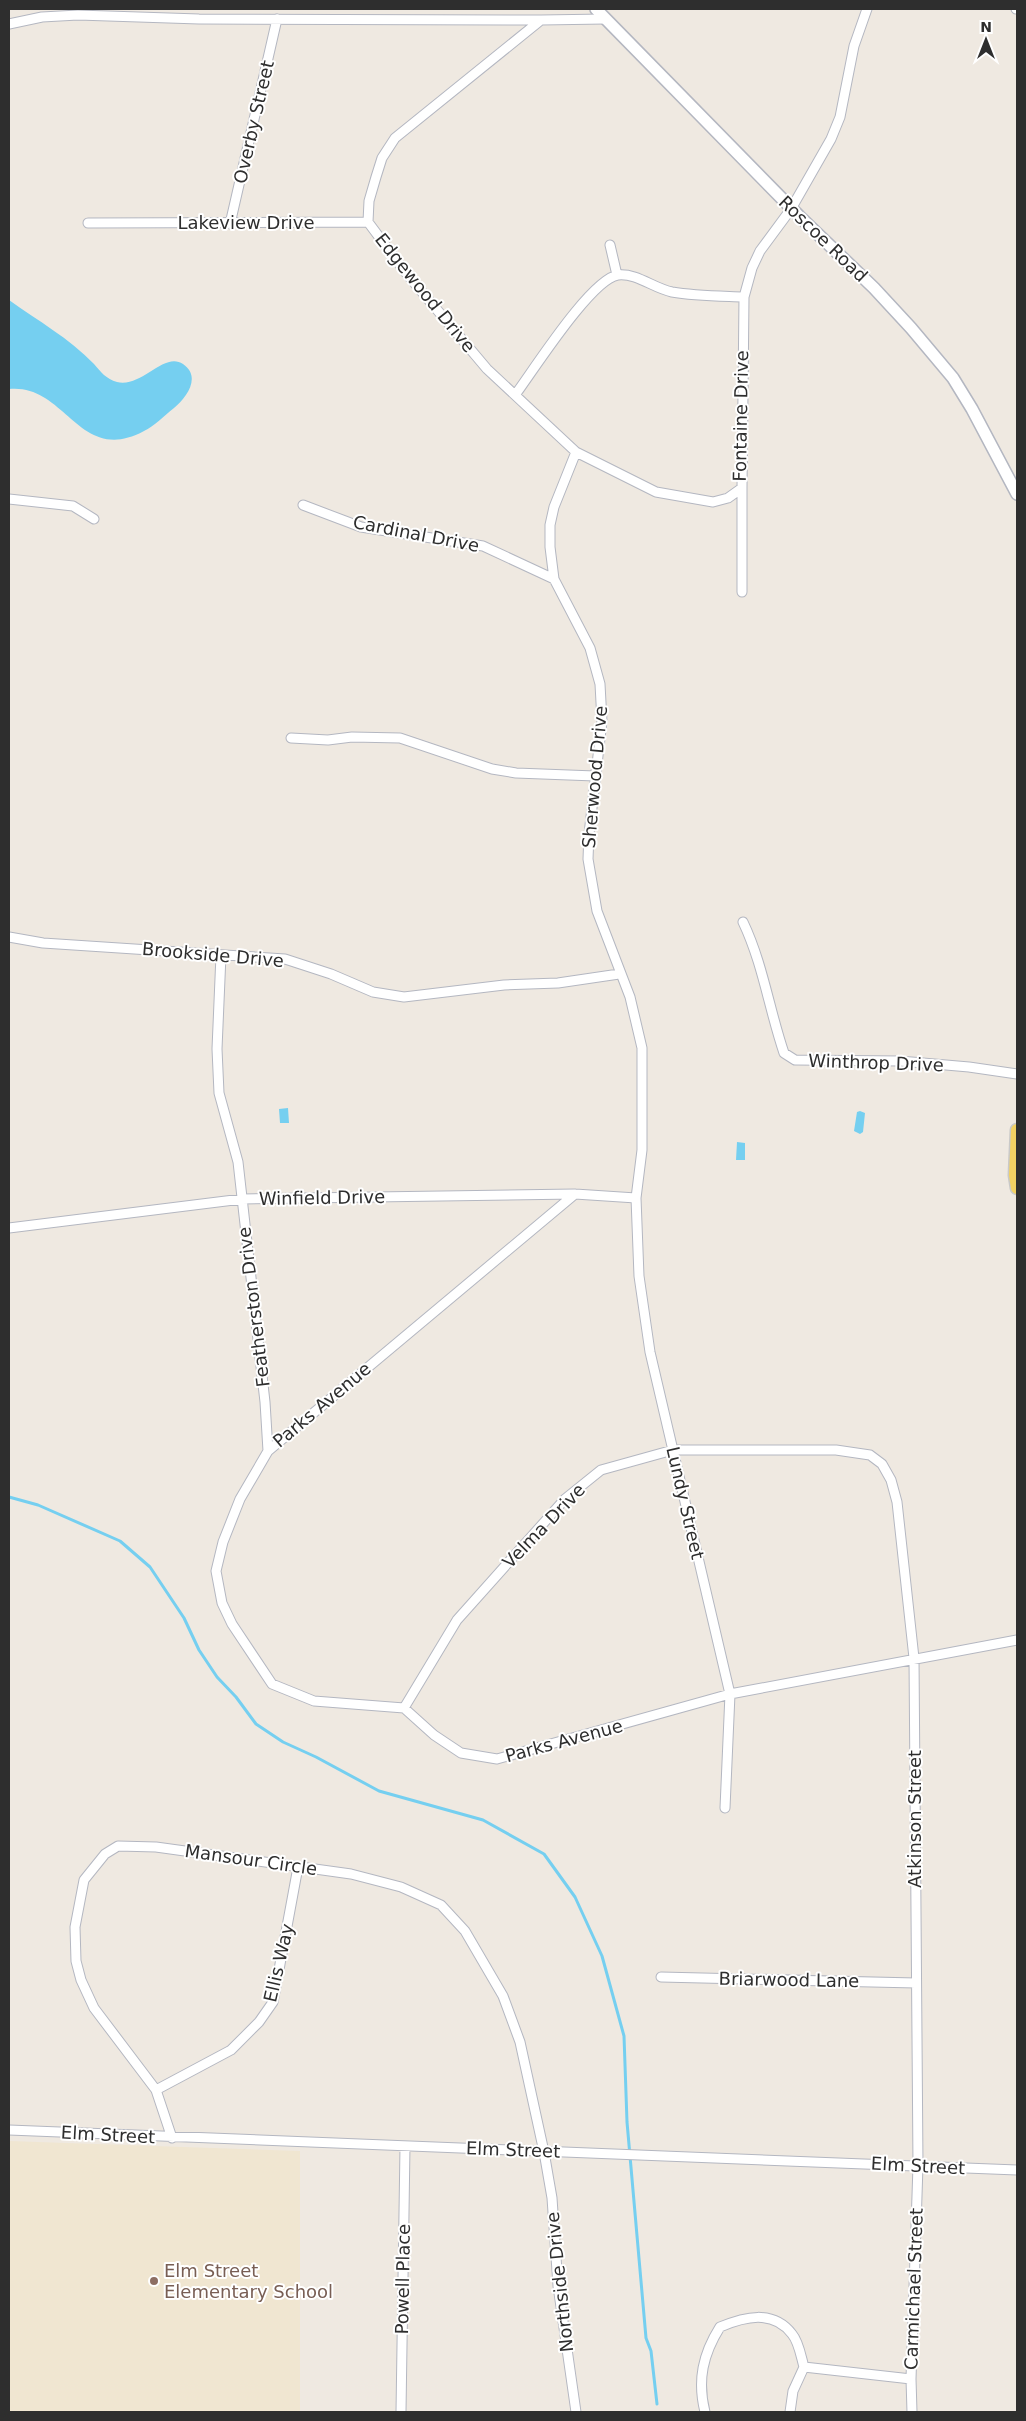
<svg xmlns="http://www.w3.org/2000/svg" width="1026" height="2421" viewBox="0 0 1026 2421" font-family="'DejaVu Sans',sans-serif">
	<style>
		.education { fill: #f0e6d1 }
		.water { fill: #75cff0 }
		.lines { fill: none; stroke-linecap: round; stroke-linejoin: round }
		.stream { stroke: #75cff0; stroke-width: 3 }
		.minor-casing { stroke: #b4b7c1; stroke-width: 11 }
		.secondary-casing { stroke: #b4b7c1; stroke-width: 14 }
		.primary-casing { stroke: #c9c9c9; stroke-width: 15 }
		.minor { stroke: #fff; stroke-width: 9 }
		.secondary { stroke: #fff; stroke-width: 11 }
		.primary { stroke: #f2d163; stroke-width: 12 }
		.education-dot { fill: #8d6e63; stroke: #fff; stroke-width: 2 }
		.labels { text-anchor: middle; stroke-width: 4; stroke-linejoin: round; paint-order: stroke }
		.street-label { font-size: 18px; fill: #2e2e2e; stroke: #fff }
		.education-label { font-size: 18px; fill: #785e54; stroke: #fff; text-anchor: start }
	</style>
	<rect width="100%" height="100%" fill="#efe9e1"/>
	<path class="education" d="M9 2141 300 2151V2412H9Z"/>
	<path class="water" d="M9 300C38 321 69 338 94 364 101 372 106 379 117 382 142 388 164 351 183 364 202 377 186 398 174 408 164 416 154 426 144 431 79 466 66 383 9 389Z
		M288 1108 289 1123H280L279 1109Z
		M860 1111 865 1113 863 1132 860 1134 854 1131 857 1112Z
		M737 1142 745 1143V1160H736Z"/>
	<g class="lines">
		<path class="stream" d="M9 1497 38 1505 120 1541 150 1567 184 1618 199 1650 217 1677 236 1697 256 1724 283 1742 316 1757 379 1791 483 1820 544 1854 575 1897 602 1956 624 2036 627 2122 646 2338 651 2351 657 2404"/>
		<defs>
			<path id="minor" d="M1016 9H1017
				M541 20 395 138 382 158 376 177 369 201 368 222 406 273 487 369 576 452 656 492 713 502 728 498 742 488 744 297 752 268 760 251 791 209 831 139 840 117 854 46 867 9
				M9 24 42 17 78 15 199 19 541 20 605 19
				M88 223 368 222
				M230 224 277 19
				M610 245 617 275
				M515 395C533 371 591 279 618 275 637 273 653 288 672 292 695 296 720 296 744 297
				M576 452 554 507 550 525V547L554 579 590 648 600 684 602 721 589 834 588 859 597 911 630 997 642 1048V1150L636 1198 639 1276 650 1352 730 1694 725 1808
				M9 499 73 506 94 519
				M303 505 361 527 483 546 554 579
				M742 592V488
				M291 738 328 740 352 737 400 738 492 769 516 773 595 776
				M743 922C763 964 769 1009 784 1053L795 1060 900 1061 969 1067 1017 1074
				M9 937 43 943 285 959 331 974 373 992 404 997 504 985 558 983 619 974
				M221 955 217 1049 219 1093 238 1162 265 1402 268 1451
				M575 1194 268 1451 240 1499 223 1542 216 1571 222 1603 232 1624 272 1684 314 1701 404 1708 434 1735 461 1753 497 1759 730 1694 1017 1640
				M9 1228 242 1199 575 1194 636 1198
				M404 1708 457 1620 565 1499 601 1470 673 1450H836L870 1455 882 1464 891 1480 897 1502 914 1658 918 2165 911 2379 912 2412
				M661 1977 916 1983
				M156 2090 231 2050 259 2022 273 2002 298 1867
				M9 2130 1017 2170
				M172 2138 156 2090 94 2008 81 1980 76 1961 75 1927 84 1880 105 1854 118 1846 156 1847 351 1874 401 1887 441 1905 465 1931 503 1996 520 2042 544 2152 552 2198 558 2286 576 2412
				M804 2367 911 2379
				M401 2412 405 2146
				M705 2412C697 2380 703 2354 720 2327 744 2317 773 2309 792 2334 799 2342 801 2357 804 2367L793 2391 790 2412"/>
			<path id="secondary" d="M596 9 799 216 874 288 911 328 953 378 972 409 1017 494"/>
			<path id="primary" d="M1017 1130 1015 1175 1017 1188"/>
		</defs>
		<use href="#minor" class="minor-casing"/>
		<use href="#secondary" class="secondary-casing"/>
		<use href="#primary" class="primary-casing"/>
		<use href="#minor" class="minor"/>
		<use href="#secondary" class="secondary"/>
		<use href="#primary" class="primary"/>
	</g>
	<circle class="education-dot" cx="154" cy="2281" r="5"/>
	<g class="labels">
		<g class="street-label">
			<text transform="translate(254 122) rotate(-77)" y="6">Overby Street</text>
			<text x="246" y="229">Lakeview Drive</text>
			<text transform="translate(823 239) rotate(44)" y="6">Roscoe Road</text>
			<text transform="translate(425 293) rotate(51)" y="6">Edgewood Drive</text>
			<text transform="translate(741 416) rotate(-89)" y="6">Fontaine Drive</text>
			<text transform="translate(416 534) rotate(11)" y="6">Cardinal Drive</text>
			<text transform="translate(595 777) rotate(-85)" y="6">Sherwood Drive</text>
			<text transform="translate(213 955) rotate(5)" y="6">Brookside Drive</text>
			<text transform="translate(876 1063) rotate(2)" y="6">Winthrop Drive</text>
			<text transform="translate(322 1198) rotate(-1)" y="6">Winfield Drive</text>
			<text transform="translate(254 1307) rotate(-97)" y="6">Featherston Drive</text>
			<text transform="translate(322 1405) rotate(-40)" y="6">Parks Avenue</text>
			<text transform="translate(685 1503) rotate(77)" y="6">Lundy Street</text>
			<text transform="translate(544 1526) rotate(-46)" y="6">Velma Drive</text>
			<text transform="translate(564 1741) rotate(-15)" y="6">Parks Avenue</text>
			<text transform="translate(915 1819) rotate(-90)" y="6">Atkinson Street</text>
			<text transform="translate(251 1860) rotate(8)" y="6">Mansour Circle</text>
			<text transform="translate(279 1963) rotate(-77)" y="6">Ellis Way</text>
			<text transform="translate(789 1980) rotate(1)" y="6">Briarwood Lane</text>
			<text transform="translate(108 2135) rotate(3)" y="6">Elm Street</text>
			<text transform="translate(513 2150) rotate(2)" y="6">Elm Street</text>
			<text transform="translate(918 2166) rotate(3)" y="6">Elm Street</text>
			<text transform="translate(403 2279) rotate(-89)" y="6">Powell Place</text>
			<text transform="translate(560 2282) rotate(-96)" y="6">Northside Drive</text>
			<text transform="translate(914 2289) rotate(-88)" y="6">Carmichael Street</text>
		</g>
		<g class="education-label">
			<text x="164" y="2277">Elm Street<tspan x="164" dy="21">Elementary School</tspan></text>
		</g>
	</g>
	<rect width="1026" height="2421" fill="none" stroke="#2e2e2e" stroke-width="20"/>
	<g transform="translate(986 40)" stroke="#ffffff" stroke-width="4" paint-order="stroke">
	<path d="M0-4L9 19L0 12L-9 19Z" fill="#2e2e2e"/>
	<text y="-8" font-size="14" font-weight="bold" text-anchor="middle" fill="#2e2e2e">N</text>
	</g>
</svg>
